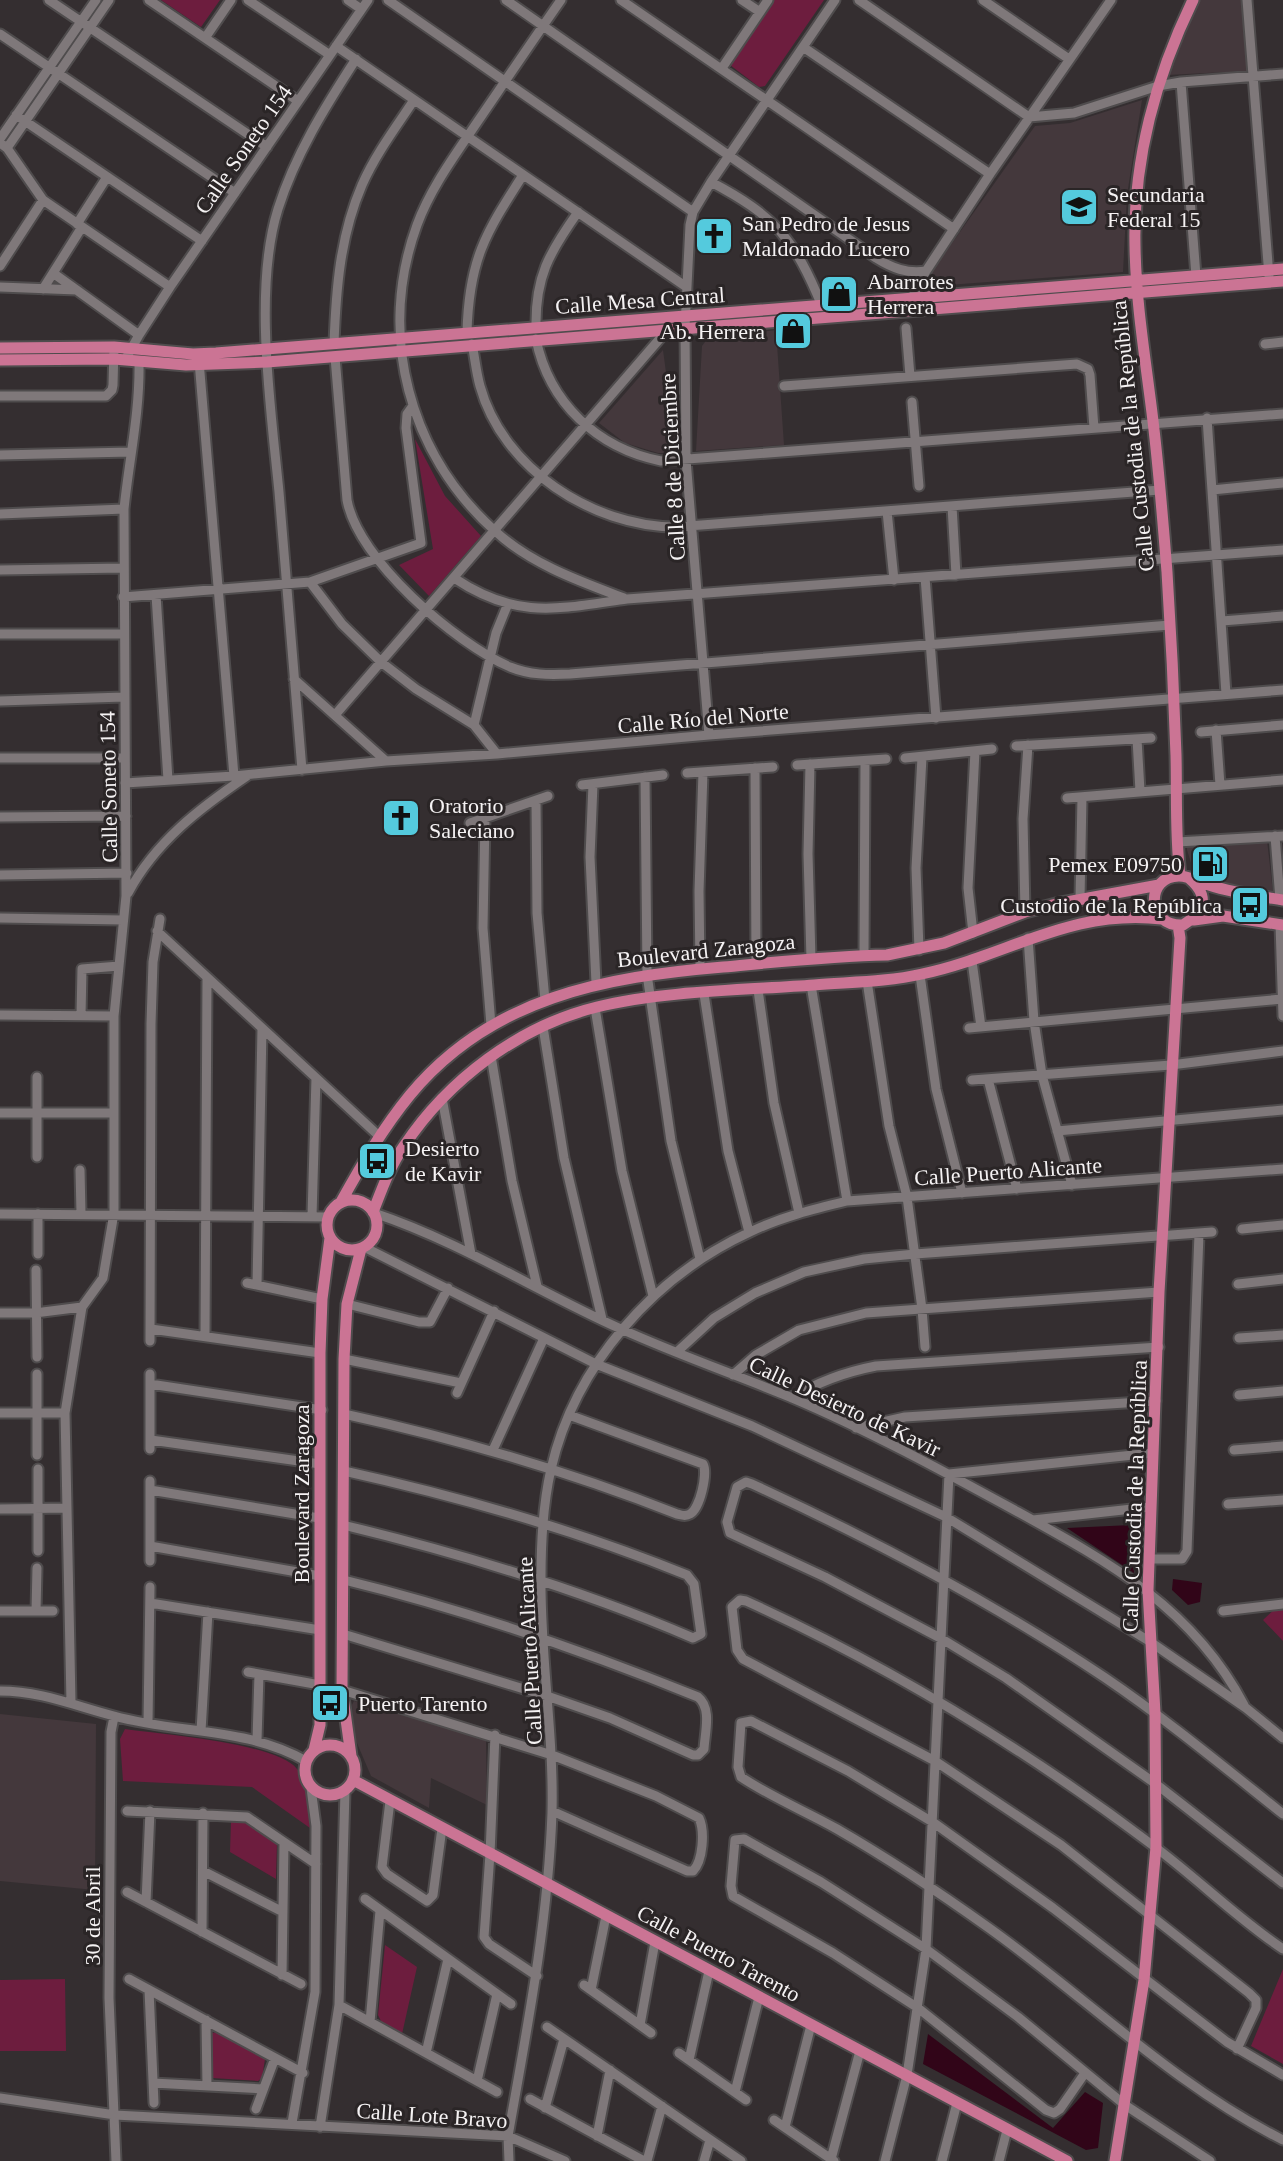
<svg xmlns="http://www.w3.org/2000/svg" width="1283" height="2161" viewBox="0 0 1283 2161" font-family="'Times New Roman',serif">
	<style>
		.built { fill: #44383c }
		.green { fill: #6d1d3e }
		.water { fill: #310518 }
		.lines { fill: none; stroke-linecap: round; stroke-linejoin: round }
		.minor-casing { stroke: #4f4c4d; stroke-width: 13 }
		.major-casing { stroke: #4f4c4d; stroke-width: 15 }
		.minor { stroke: #7f787a; stroke-width: 9 }
		.major { stroke: #cb7494; stroke-width: 11 }
		.labels { text-anchor: middle; stroke-width: 6; stroke-linejoin: round; paint-order: stroke }
		.street-label { font-size: 22px; fill: #f5f2f3; stroke: #2a2526 }
		.poi-label { font-size: 22px; fill: #f5f2f3; stroke: #2a2526; text-anchor: start }
	</style>
	<rect width="100%" height="100%" fill="#342e30"/>
	<path class="built" d="M1199 0H1243L1247 71 1167 75Z
		M1142 100 1127 195 1123 272 921 287 1035 126 1070 123Z
		M776 330 784 445 696 451 702 346 708 338Z
		M663 350 675 440 672 453H658L625 443 599 423Z
		M1267 840 1273 893 1207 879 1193 869 1187 850V845Z
		M354 1701 486 1739 487 1805 431 1778 429 1808 371 1776 354 1736 352 1705Z
		M0 1714 96 1724 95 1890 0 1881Z"/>
	<path class="green" d="M161 0H220L201 27Z
		M774 0H824L765 86 759 87 730 65Z
		M415 439 445 496 481 536 429 596 399 565 433 549Z
		M1279 1605 1283 1610V1641L1263 1620Z
		M125 1729C160 1734 277 1743 297 1769 310 1786 310 1809 310 1828L252 1787 123 1781 120 1739Z
		M231 1821H243L277 1843 276 1879 230 1852Z
		M385 1945 417 1967 402 2034 382 2023 378 2015Z
		M1283 1969V2064L1251 2046Z
		M65 1979 66 2051H0V1980Z
		M220 2032 265 2059 262 2078 258 2081 212 2078 209 2040 211 2033Z"/>
	<path class="water" d="M1131 1525 1134 1573 1067 1528Z
		M1173 1579 1202 1583 1200 1602 1188 1605 1172 1590Z
		M928 2034 1053 2128 1085 2092 1103 2103 1098 2148 1086 2150 923 2064Z"/>
	<g class="lines">
		<defs>
			<path id="minor" d="M49 0 267 147
				M149 0 298 101
				M248 0 330 55
				M348 0 361 9
				M388 0 693 212
				M506 0 876 258C892 268 907 274 926 271
				M561 0C533 40 506 80 478 121 456 154 431 187 417 225 377 335 409 454 495 531 531 564 579 581 624 598
				M621 0 954 229
				M742 0 760 12
				M859 0 1029 117 1074 113 1158 86 1181 82 1283 74
				M983 0 1069 59
				M1247 0 1269 276
				M0 34 235 193
				M205 38 231 0
				M336 46 685 286
				M803 47 990 174
				M722 68 768 0
				M1181 82 1196 276
				M16 115 202 241
				M0 139 96 0
				M0 143 7 148 43 200 170 287
				M7 148 109 0
				M711 182C775 216 794 238 822 306
				M77 224 107 177
				M0 266 43 200
				M53 273 139 335
				M0 287 77 290
				M43 289 82 227
				M909 303 926 271 990 174 1111 0
				M536 328C535 277 549 253 578 212
				M906 328 910 376
				M467 332C469 260 485 234 523 175
				M536 339C549 403 597 448 661 461L1283 414
				M334 344C336 289 340 236 362 185 375 155 396 127 414 100
				M472 344C475 358 476 372 480 386 503 469 592 526 675 527L1160 490
				M1265 344 1283 342
				M335 357 347 500C358 560 455 643 510 667 530 675 548 675 570 674L1170 625
				M125 360 139 335 170 287 368 0
				M199 361 234 776
				M784 386 1077 364 1088 369 1090 375 1094 428
				M0 396H106L112 390 113 385 114 347
				M912 402 919 486
				M1207 418 1226 694
				M0 455 130 452
				M1212 490 1283 483
				M952 506 956 575
				M887 511 894 580
				M0 514 124 509
				M0 570 123 568
				M925 577 936 718
				M454 578C517 620 557 609 627 599L1283 550
				M310 582 342 624 381 662 416 689 474 725 497 754
				M156 595 168 780
				M123 597 310 582 421 543 406 428 407 414 412 407
				M1222 621 1283 616
				M0 634H124
				M294 679 386 761
				M0 701 124 697
				M335 715 669 328
				M474 725 496 633 507 606
				M1216 730 1220 785
				M1201 732 1283 725
				M709 735 686 460 685 327 690 225 693 212 711 182 835 0
				M1137 739 1140 791
				M1016 746 1151 738
				M0 758H125
				M905 758 992 749
				M810 764 808 854 811 959
				M797 765 886 759
				M755 768 756 964
				M302 770C294 677 287 585 279 492 271 409 253 289 278 209 295 155 325 107 356 59
				M687 773 773 767
				M645 777 647 974 671 1141 700 1259
				M125 783 234 776 386 761 497 754 709 735 1283 690
				M593 784 590 857 596 983
				M582 785 663 775
				M1067 798 1283 780
				M536 801 537 913 545 1000
				M0 817 126 816
				M485 818 483 928 491 1025
				M470 823 548 796
				M1275 836 1280 900
				M1177 842 1283 836
				M0 875 127 873
				M128 893C156 841 200 808 247 776
				M1080 898 1082 797
				M1025 912 1023 819 1028 745
				M0 918 123 920
				M1280 924 1283 1016
				M157 931 379 1136
				M973 933 968 888 975 751
				M1028 938 1034 1021 1042 1075 1072 1185
				M919 950 916 868 922 757
				M864 955 865 761
				M972 961 981 1027
				M700 969 699 891 703 772
				M920 975 936 1089 962 1193
				M867 981 889 1126 907 1197 922 1309 925 1347
				M811 985 847 1201
				M758 990 774 1103 799 1213
				M704 994 728 1151 749 1232
				M595 1008 622 1171 653 1296
				M0 1015 114 1016
				M81 1015 82 969 119 966
				M543 1027 564 1158 602 1319
				M969 1028 1282 999
				M491 1056 512 1181 537 1286
				M988 1079 1017 1189
				M972 1080 1171 1065 1283 1051
				M442 1098 471 1254
				M0 1113H114
				M1057 1131 1283 1110
				M37 1157V1077
				M80 1170 81 1213
				M374 1213C461 1242 538 1292 621 1329 676 1354 734 1374 790 1397 868 1430 943 1471 1018 1512 1109 1562 1194 1609 1244 1705
				M0 1214 328 1217
				M38 1214V1254
				M312 1216 316 1078
				M1242 1229 1283 1225
				M364 1247 596 1364 752 1426 946 1517 1149 1641 1246 1708 1283 1738
				M36 1270 37 1357
				M247 1283 322 1299
				M1238 1284 1283 1279
				M257 1285 262 1028
				M347 1304 419 1322H430L448 1288
				M0 1313H35L82 1307
				M151 1329 320 1353
				M205 1336 207 979
				M1239 1338 1283 1335
				M150 1341 151 1024 153 962 160 919
				M678 1351 714 1318 755 1293 804 1272 864 1259 915 1254 1212 1232
				M344 1359 461 1383
				M150 1374V1449
				M733 1375 756 1355 799 1330 866 1313 1159 1292
				M150 1384 322 1410
				M457 1393 494 1311
				M1239 1395 1283 1391
				M792 1398C819 1381 845 1372 876 1366L1159 1347
				M0 1413H65
				M344 1414C458 1439 568 1471 677 1514 682 1515 685 1517 690 1514 700 1509 708 1473 703 1464L569 1415
				M856 1428 905 1417 1156 1401
				M151 1440 320 1464
				M493 1450 544 1338
				M1234 1450 1283 1446
				M37 1455V1374
				M38 1469V1551
				M150 1490 319 1518
				M1228 1504 1283 1500
				M0 1509 67 1508
				M1033 1520 1150 1507
				M343 1525C463 1554 579 1589 693 1638L701 1634 694 1584 687 1575C576 1530 461 1497 344 1471
				M150 1546 320 1576
				M1149 1559H1182L1187 1551 1199 1234
				M150 1561V1481
				M150 1603 320 1630
				M0 1611H53
				M36 1611 37 1568
				M1223 1611 1283 1604
				M343 1634 547 1696 610 1718 693 1755H698L704 1749C705 1732 712 1708 698 1697 582 1650 467 1610 344 1580
				M248 1672 320 1685
				M342 1690 552 1755 656 1796 699 1818C705 1831 703 1861 693 1871H687L552 1811
				M0 1691C41 1691 75 1706 114 1716 178 1734 247 1727 306 1761
				M71 1702 65 1413 82 1307 103 1278 114 1213V1016L126 896 124 509C129 460 140 412 139 362
				M114 1717 111 1732 109 1998 116 2161
				M148 1722 150 1587
				M201 1731 208 1612
				M495 1735 490 1854 484 1937 489 1944 537 1976
				M257 1740 259 1674
				M390 1801 382 1867 387 1874 427 1901 433 1895 442 1828
				M127 1811 247 1817 316 1864
				M1283 1814C1224 1767 1166 1719 1104 1677 992 1602 874 1540 752 1484L746 1482 737 1487 727 1522 730 1533 825 1577 942 1639 1006 1678 1156 1784 1283 1883
				M203 1871 283 1912
				M127 1892 301 1984
				M365 1899 511 2004
				M146 1902 150 1811
				M202 1932 203 1813
				M282 1975 284 1843
				M129 1979 303 2073
				M584 1985 651 2033
				M149 1990 154 2103
				M591 1990 606 1916
				M339 2005 497 2092
				M206 2020 207 2086
				M370 2022 380 1911
				M640 2025 655 1942
				M547 2027 741 2161
				M1237 2049 1256 2008V2000L1249 1993 1061 1845 935 1761 743 1659 737 1650 732 1607 740 1600 746 1601C891 1667 1028 1751 1155 1847 1199 1880 1238 1919 1283 1949
				M426 2053 448 1959
				M679 2053 746 2100
				M689 2060 709 1971
				M1085 2073 1060 2109 1054 2113 1046 2110 918 2008 833 1953 733 1896 731 1886 735 1840 744 1839 821 1882 926 1949 1018 2017 1125 2105 1210 2161
				M1283 2075 1227 2042 1053 1908 934 1823 848 1771 751 1721 741 1723 738 1767 741 1777C771 1797 805 1811 837 1829 889 1859 940 1893 989 1928 1087 1998 1174 2085 1283 2140
				M477 2081 497 1994
				M153 2083 263 2089
				M735 2092 759 1997
				M0 2098 115 2115 508 2136 565 2161
				M530 2099 644 2161
				M545 2108 564 2039
				M256 2109 275 2058
				M774 2120 834 2161
				M292 2123 315 1992 316 1826 311 1788
				M320 2127 339 2005 345 1791
				M785 2127 811 2025
				M597 2136 610 2070
				M831 2159 860 2051
				M509 2161 508 2136C527 2029 548 1922 552 1813 554 1734 540 1656 541 1577 541 1541 543 1504 551 1469 575 1365 654 1276 750 1232 781 1217 814 1209 847 1201L1283 1169
				M647 2161 662 2106
				M704 2161 710 2140
				M885 2161 907 2075 926 1949 949 1474 1153 1453
				M942 2161 957 2103
				M999 2161 1007 2130"/>
			<path id="major" d="M0 348 114 347 193 354 216 353 1283 269
				M0 360 114 359 186 365 267 362 1283 281
				M1180 876C1175 836 1177 795 1176 755 1174 694 1171 633 1167 572 1163 522 1159 471 1153 421 1146 362 1136 306 1135 246 1133 161 1156 76 1193 0
				M1189 878C1202 889 1206 899 1199 914L1183 925C1146 927 1145 876 1179 876 1189 876 1199 882 1209 885 1233 893 1258 896 1283 900
				M1194 920 1223 916 1283 925
				M327 1225a25 25 0 1 1 50 0a25 25 0 1 1-50 0Z
				M341 1202C362 1164 383 1128 410 1095 491 997 605 977 723 967 777 962 832 956 887 955L944 943 1025 912 1056 904 1159 885
				M373 1212C382 1189 390 1166 404 1146 448 1080 519 1026 597 1007 662 991 746 990 814 985 850 982 887 982 922 974 1007 956 1071 908 1162 919
				M305 1770a25 25 0 1 1 50 0a25 25 0 1 1-50 0Z
				M314 1750 320 1725V1353L322 1299 330 1238
				M351 1756 342 1690 344 1359 347 1304 361 1249
				M353 1780 1067 2161
				M1115 2161 1144 1980 1156 1847 1155 1713 1148 1590 1159 1292 1180 938 1178 925"/>
		</defs>
		<use href="#minor" class="minor-casing"/>
		<use href="#major" class="major-casing"/>
		<use href="#minor" class="minor"/>
		<use href="#major" class="major"/>
	</g>
	<defs>
		<symbol id="school-square" viewBox="-11 -11 22 22"><rect x="-9" y="-9" width="18" height="18" rx="4" fill="#54cadd" stroke="#2a2526"/><path d="M0-5L7-2L0 1L-7-2ZM-4 1L0 2.5L4 1V4Q0 6-4 4Z" fill="#111"/></symbol>
		<symbol id="church-square" viewBox="-11 -11 22 22"><rect x="-9" y="-9" width="18" height="18" rx="4" fill="#54cadd" stroke="#2a2526"/><path d="M-1.2-6h2.4v3.5h3.3v2.4h-3.3V6h-2.4V-.1h-3.3v-2.4h3.3Z" fill="#111"/></symbol>
		<symbol id="shop-square" viewBox="-11 -11 22 22"><rect x="-9" y="-9" width="18" height="18" rx="4" fill="#54cadd" stroke="#2a2526"/><path d="M-5-2.5h2.3a2.7 3.5 0 0 1 5.4 0H5L5.5 6h-11ZM-1.5-2.5h3a1.5 2.3 0 0 0-3 0Z" fill="#111"/></symbol>
		<symbol id="fuel-square" viewBox="-11 -11 22 22"><rect x="-9" y="-9" width="18" height="18" rx="4" fill="#54cadd" stroke="#2a2526"/><path d="M-5.5-6h7V0h2V4h1.3V-2.5L3-4.5l.8-.8L6-3V5H2.5V1h-1V6h-7ZM-4.2-4.7v3.2H.2V-4.7Z" fill="#111"/></symbol>
		<symbol id="bus-square" viewBox="-11 -11 22 22"><rect x="-9" y="-9" width="18" height="18" rx="4" fill="#54cadd" stroke="#2a2526"/><path d="M-5-6H5V4H4V6H2V4H-2V6H-4V4H-5ZM-3.5-4V0h7V-4ZM-3.5 1.2v1.5H-2V1.2ZM2 1.2v1.5H3.5V1.2Z" fill="#111"/></symbol>
	</defs>
	<g fill-rule="evenodd">
		<use href="#school-square" x="1057" y="185" width="44" height="44"/>
		<use href="#church-square" x="692" y="214" width="44" height="44"/>
		<use href="#shop-square" x="817" y="272" width="44" height="44"/>
		<use href="#shop-square" x="771" y="309" width="44" height="44"/>
		<use href="#church-square" x="379" y="796" width="44" height="44"/>
		<use href="#fuel-square" x="1188" y="842" width="44" height="44"/>
		<use href="#bus-square" x="1228" y="883" width="44" height="44"/>
		<use href="#bus-square" x="355" y="1139" width="44" height="44"/>
		<use href="#bus-square" x="308" y="1681" width="44" height="44"/>
	</g>
	<g class="labels">
		<g class="street-label">
			<text transform="translate(243 149) rotate(-55)" y="8">Calle Soneto 154</text>
			<text transform="translate(640 300) rotate(-4)" y="8">Calle Mesa Central</text>
			<text transform="translate(1132 436) rotate(-96)" y="8">Calle Custodia de la República</text>
			<text transform="translate(672 467) rotate(-93)" y="8">Calle 8 de Diciembre</text>
			<text transform="translate(703 718) rotate(-5)" y="8">Calle Río del Norte</text>
			<text transform="translate(108 787) rotate(-91)" y="8">Calle Soneto 154</text>
			<text transform="translate(706 950) rotate(-6)" y="8">Boulevard Zaragoza</text>
			<text transform="translate(1008 1171) rotate(-4)" y="8">Calle Puerto Alicante</text>
			<text transform="translate(845 1406) rotate(25)" y="8">Calle Desierto de Kavir</text>
			<text transform="translate(301 1494) rotate(-90)" y="8">Boulevard Zaragoza</text>
			<text transform="translate(1134 1496) rotate(-88)" y="8">Calle Custodia de la República</text>
			<text transform="translate(529 1651) rotate(-93)" y="8">Calle Puerto Alicante</text>
			<text transform="translate(92 1916) rotate(-90)" y="8">30 de Abril</text>
			<text transform="translate(719 1953) rotate(28)" y="8">Calle Puerto Tarento</text>
			<text transform="translate(432 2115) rotate(4)" y="8">Calle Lote Bravo</text>
		</g>
		<g class="poi-label">
			<text x="1107" y="202">Secundaria<tspan x="1107" dy="25">Federal 15</tspan></text>
			<text x="742" y="231">San Pedro de Jesus<tspan x="742" dy="25">Maldonado Lucero</tspan></text>
			<text x="867" y="289">Abarrotes<tspan x="867" dy="25">Herrera</tspan></text>
			<text x="765" y="339" text-anchor="end">Ab. Herrera</text>
			<text x="429" y="813">Oratorio<tspan x="429" dy="25">Saleciano</tspan></text>
			<text x="1182" y="872" text-anchor="end">Pemex E09750</text>
			<text x="1222" y="913" text-anchor="end">Custodio de la República</text>
			<text x="405" y="1156">Desierto<tspan x="405" dy="25">de Kavir</tspan></text>
			<text x="358" y="1711">Puerto Tarento</text>
		</g>
	</g>
</svg>
